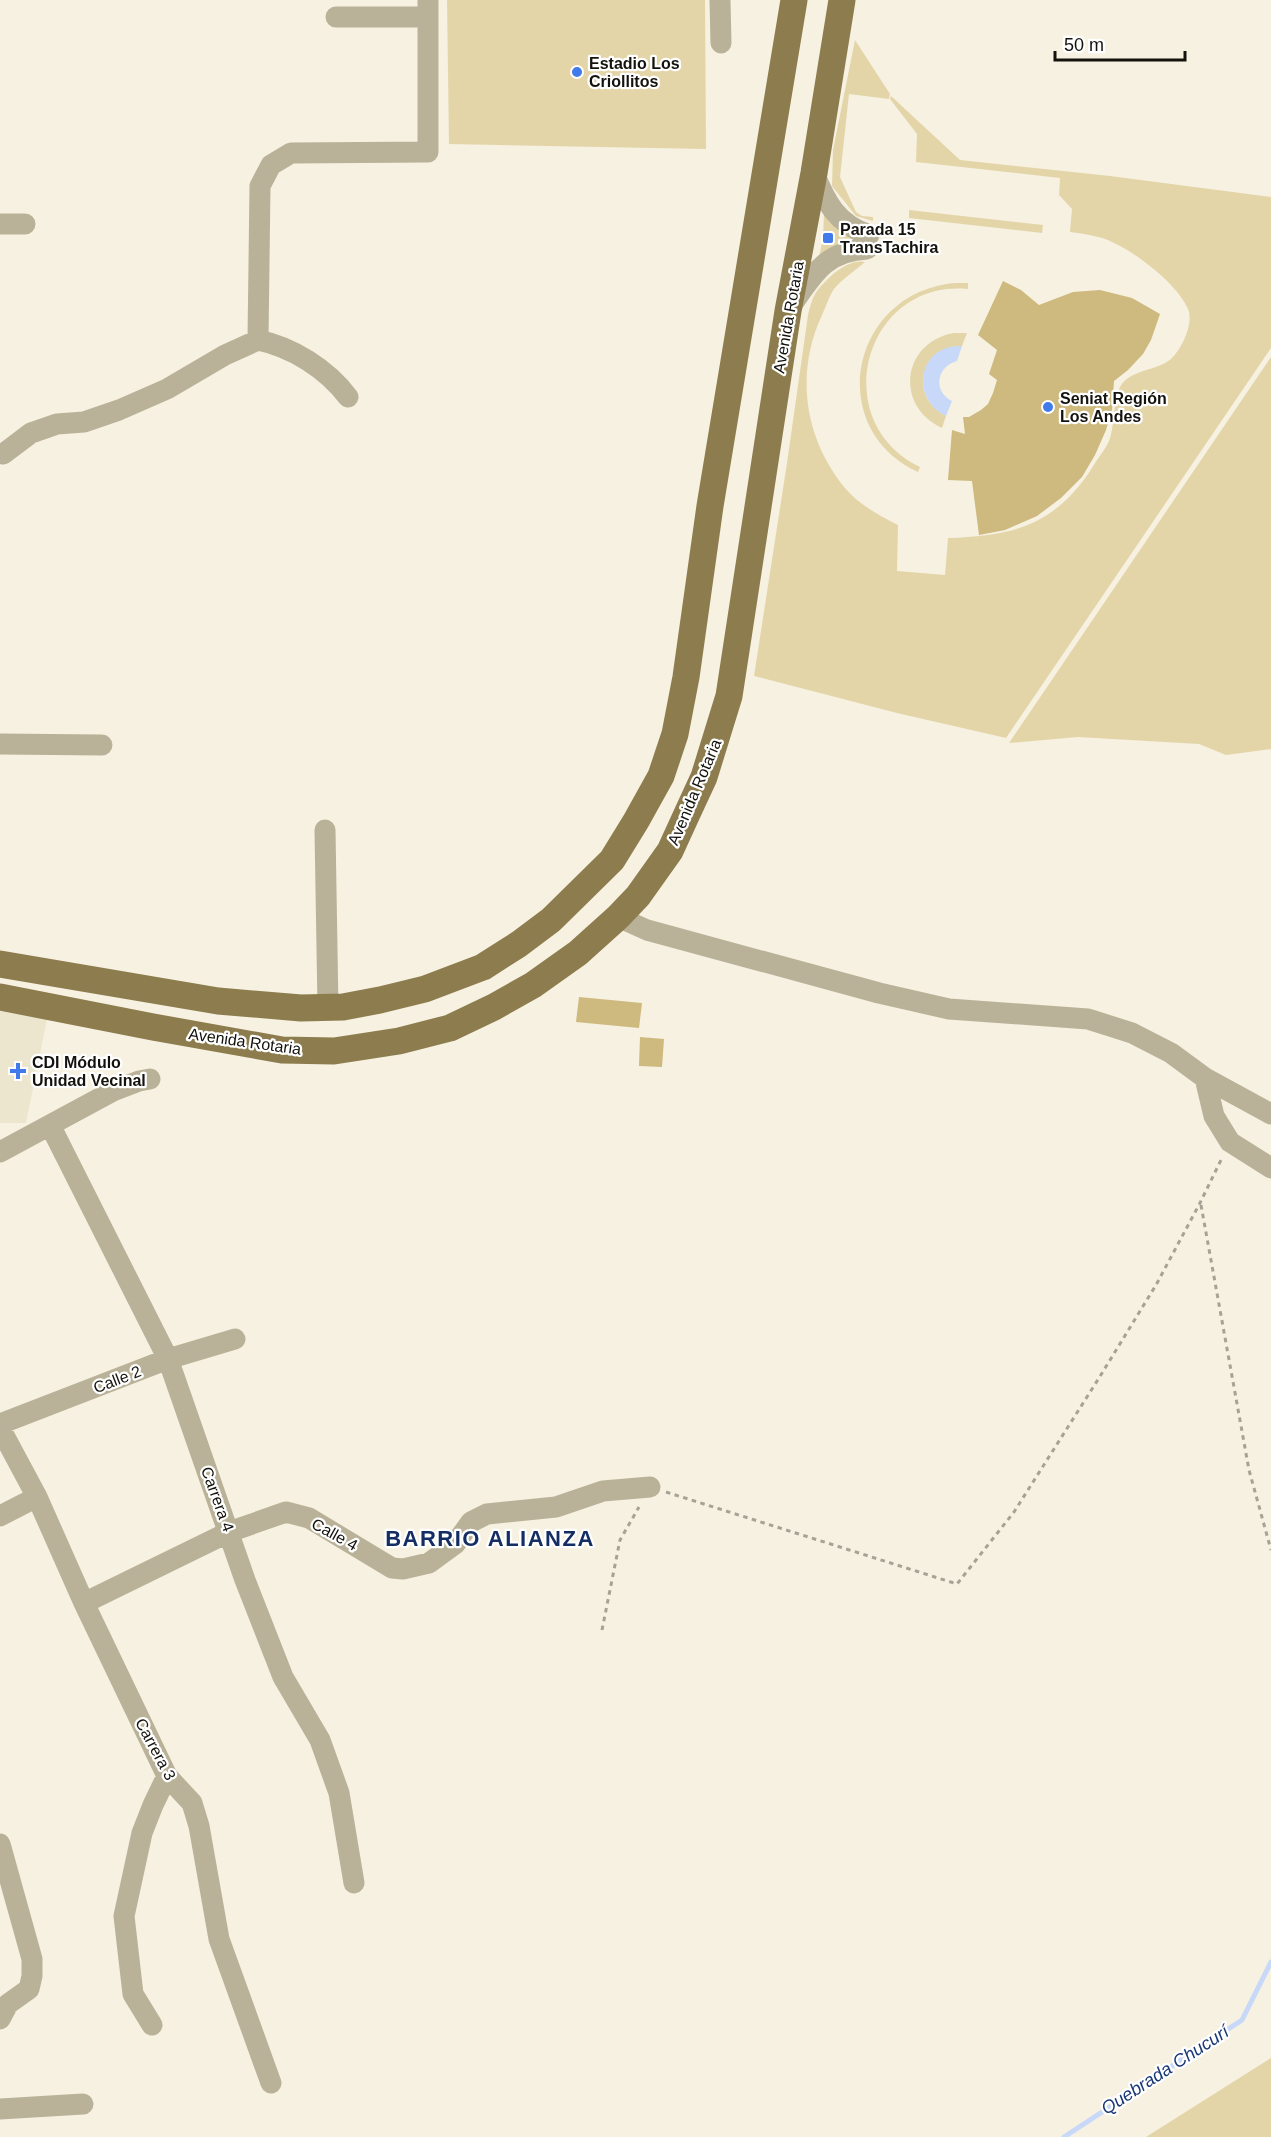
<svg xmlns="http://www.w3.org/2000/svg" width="1271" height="2137" viewBox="0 0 1271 2137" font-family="Helvetica,sans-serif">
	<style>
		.built { fill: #ede6cf }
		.green { fill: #e4d5a9 }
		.water { fill: #c7d8f8 }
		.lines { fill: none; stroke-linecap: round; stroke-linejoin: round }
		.stream { stroke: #c7d8f8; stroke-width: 5 }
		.building { fill: #ceb97e }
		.path { stroke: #a6a296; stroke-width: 3; stroke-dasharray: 4.5 4.5; stroke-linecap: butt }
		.minor { stroke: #bab298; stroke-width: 21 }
		.major { stroke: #8d7c4d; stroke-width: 27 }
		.poi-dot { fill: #417aea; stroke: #fff; stroke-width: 2 }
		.labels { text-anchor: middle; stroke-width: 4.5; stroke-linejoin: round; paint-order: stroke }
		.poi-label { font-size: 16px; font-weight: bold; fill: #14120d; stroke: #fff; text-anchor: start }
		.street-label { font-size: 16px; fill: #14120d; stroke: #fff }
		.water-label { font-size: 18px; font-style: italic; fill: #1b3976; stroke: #fff }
		.district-label { font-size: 22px; font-weight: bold; letter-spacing: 1.5px; fill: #142e64; stroke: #fff }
	</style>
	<rect width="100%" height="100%" fill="#f6f1e1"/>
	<path class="built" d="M0 1011 47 1019 26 1123H0Z"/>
	<path class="green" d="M447 0H705L706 149 449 144Z
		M855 40 890 94 889 99 849 94 840 177 856 212 862 216 873 217V221L856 216 832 186 833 150Z
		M891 96 960 160 1110 176 1271 197V348L1006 738 897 713 754 676 787 463 808 315C810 307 812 298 817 291 827 278 848 258 865 262 856 270 842 279 834 289 829 296 826 307 822 315 795 373 804 438 845 488 858 504 880 516 898 525L897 571 945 575 948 538C1014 536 1055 525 1092 468 1097 459 1105 450 1109 441 1115 426 1113 400 1120 387 1130 369 1157 371 1171 359 1182 349 1194 323 1188 309 1178 285 1138 254 1114 243 1101 236 1085 234 1070 232L1072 209 1059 195 1060 178 916 162 917 134 890 99Z
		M909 210 1043 225 1042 233 909 218Z
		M824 213 855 236 818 261 823 239Z
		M955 283H968V289C864 279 826 422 920 467L918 472C823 428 851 292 955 283Z
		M954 333H967L962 346C920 346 908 397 946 416L942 428C894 406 902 342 954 333Z
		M1271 357V749L1226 755 1199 744 1078 737 1009 743Z
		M1271 2058V2137H1146Z"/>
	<path class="water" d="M962 346 957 361C937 366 932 391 952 401L946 416C909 397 919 344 962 346Z"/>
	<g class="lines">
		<path class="stream" d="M1064 2137 1242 2020 1271 1962"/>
	</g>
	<path class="building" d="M1003 281 1021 290 1039 305 1073 292 1100 290 1132 298 1160 314 1151 340 1143 354 1128 370 1114 381 1112 410 1106 430 1095 455 1082 477 1061 498 1037 516 1005 530 979 535 972 481 948 480 952 430 965 434 963 417H969L981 410 988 404 993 393 997 380 989 374 997 350 978 335Z
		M579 997 642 1003 639 1028 576 1022Z
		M640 1037 664 1039 662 1067 639 1066Z"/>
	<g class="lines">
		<path class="path" d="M1201 1205 1249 1470 1271 1550
			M666 1492 957 1584 1014 1512 1099 1378 1156 1285 1200 1203 1221 1160
			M602 1630 620 1540 639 1507"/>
		<path class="minor" d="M720 0 721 43
			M336 17H428
			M814 173C826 203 837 224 869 235
			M0 224H25
			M791 306C813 275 825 251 867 249
			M348 397C327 369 292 347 258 340L260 186 271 165 291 153 428 152V0
			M3 454 31 433 57 424 84 422 119 410 167 389 225 355 258 340
			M0 744 102 745
			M325 830 328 1008
			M618 917 647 930 879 993 949 1009 1088 1019 1132 1033 1171 1053 1205 1078 1271 1114
			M1205 1078 1214 1116 1230 1142 1271 1168
			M50 1125 168 1359 245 1580 283 1677 320 1740 339 1793 354 1883
			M0 1152 113 1091 139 1081 150 1079
			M0 1424 168 1359 235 1339
			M0 1428 37 1497 84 1603 167 1776 192 1803 199 1826 219 1939 271 2083
			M0 1516 37 1497
			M84 1603 229 1532 286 1512 309 1518 392 1568 403 1569 429 1563 455 1544 471 1522 487 1514 556 1507 603 1491 650 1487
			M0 1844 32 1959V1976L29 1989 8 2004 0 2019
			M152 2025 133 1994 124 1916 142 1833 153 1805 167 1776
			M0 2109 83 2104"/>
		<path class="major" d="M0 964 218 1001 301 1008 343 1007 380 1000 425 989 483 967 519 944 551 920 612 860 636 821 661 776 675 734 686 677 710 506 794 0
			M0 997 153 1027 282 1050 334 1051 399 1041 450 1028 494 1007 533 985 578 953 618 917 638 896 670 851 686 816 704 777 729 696 788 311 814 173 842 0"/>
	</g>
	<g class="poi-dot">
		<circle cx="577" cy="72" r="6"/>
		<rect x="822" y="232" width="12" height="12" rx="3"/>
		<circle cx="1048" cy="407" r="6"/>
		<path d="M15 1062h6v6h6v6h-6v6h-6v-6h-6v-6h6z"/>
	</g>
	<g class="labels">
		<g class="poi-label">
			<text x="589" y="69">Estadio Los<tspan x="589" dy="18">Criollitos</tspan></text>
			<text x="840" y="235">Parada 15<tspan x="840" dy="18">TransTachira</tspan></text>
			<text x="1060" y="404">Seniat Región<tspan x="1060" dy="18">Los Andes</tspan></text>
			<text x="32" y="1068">CDI Módulo<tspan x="32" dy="18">Unidad Vecinal</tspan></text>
		</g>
		<g class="street-label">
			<text transform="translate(788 317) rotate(-80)" y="6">Avenida Rotaria</text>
			<text transform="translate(694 792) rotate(-67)" y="6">Avenida Rotaria</text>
			<text transform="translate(245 1041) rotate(8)" y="6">Avenida Rotaria</text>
			<text transform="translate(117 1379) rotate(-21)" y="6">Calle 2</text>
			<text transform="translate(218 1499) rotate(70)" y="6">Carrera 4</text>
			<text transform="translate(335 1534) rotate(29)" y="6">Calle 4</text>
			<text transform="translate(156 1749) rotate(62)" y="6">Carrera 3</text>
		</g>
		<g class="water-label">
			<text transform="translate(1165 2070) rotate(-33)" y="6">Quebrada Chucurí</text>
		</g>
		<g class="district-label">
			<text x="490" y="1546">BARRIO ALIANZA</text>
		</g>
	</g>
	<path d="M1055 51v9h130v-9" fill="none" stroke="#14120d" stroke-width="3"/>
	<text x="1064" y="51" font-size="18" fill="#14120d" stroke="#ffffff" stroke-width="4.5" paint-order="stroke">50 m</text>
</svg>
